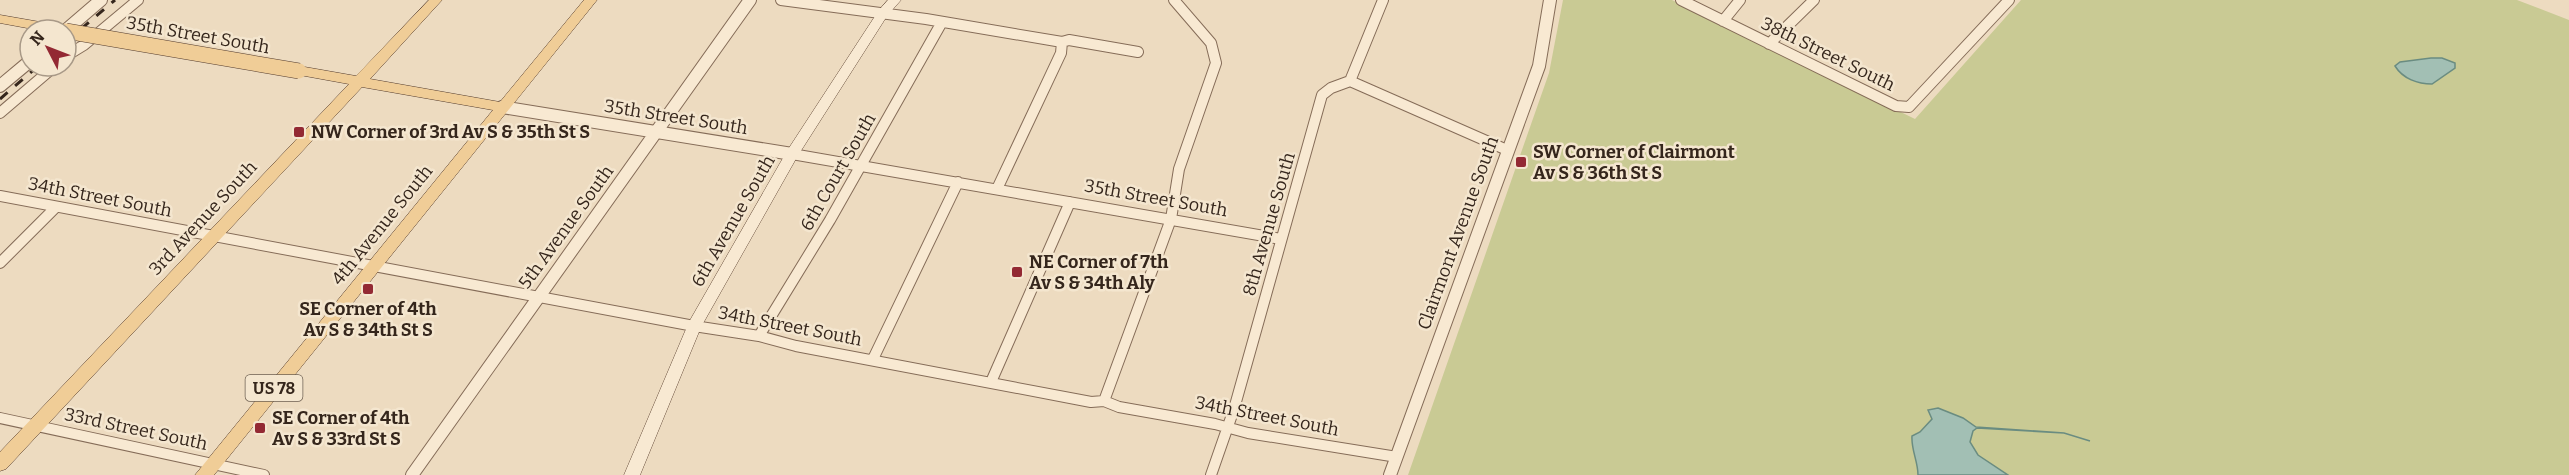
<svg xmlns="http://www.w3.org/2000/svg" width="2569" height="475" viewBox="0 0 2569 475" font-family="Bitter,serif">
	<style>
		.green { fill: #c9ca94 }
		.water { fill: #a2bfb4; stroke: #6a8c81; stroke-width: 1.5 }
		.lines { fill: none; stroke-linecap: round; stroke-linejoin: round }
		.minor-casing { stroke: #856c58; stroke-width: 12 }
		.tertiary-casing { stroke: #856c58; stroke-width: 14 }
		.secondary-casing { stroke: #674d3b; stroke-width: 1 }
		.primary-casing { stroke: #533b2d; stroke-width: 1 }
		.minor { stroke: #f8e9d2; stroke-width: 10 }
		.tertiary { stroke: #f8e9d2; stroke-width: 12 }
		.secondary { fill: #f8e9d2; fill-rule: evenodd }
		.primary { fill: #f0cd97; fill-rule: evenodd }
		.rail { stroke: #35261c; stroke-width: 3; stroke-dasharray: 10 10; stroke-linecap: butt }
		.primary-bridge-casing { stroke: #533b2d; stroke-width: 16; stroke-linecap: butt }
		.primary-bridge { stroke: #f0cd97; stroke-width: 15 }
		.poi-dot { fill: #932933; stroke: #f4e6cf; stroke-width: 2 }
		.labels { text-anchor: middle; stroke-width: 5; stroke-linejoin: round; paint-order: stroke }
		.shield { fill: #f4e6cf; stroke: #6e6052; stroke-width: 1.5 }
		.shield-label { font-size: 16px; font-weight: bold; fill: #35261c }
		.street-label { font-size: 18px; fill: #35261c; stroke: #f4e6cf }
		.poi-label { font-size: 18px; font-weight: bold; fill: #35261c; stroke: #f4e6cf; text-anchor: start }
	</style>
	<rect width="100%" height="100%" fill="#eddbc0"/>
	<path class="green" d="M1563 0H1672L1915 119 2021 0H2517L2569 20V475H1408L1549 73Z"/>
	<path class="water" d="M2431 58H2442L2455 63V68L2432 84C2418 84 2403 79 2395 66L2400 62Z
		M1938 408 1963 418 1976 427 2064 433 2090 441 2064 433 1977 428 1973 431 1970 442 1978 455 2008 475H1918C1918 461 1911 450 1912 436L1920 432 1932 419 1928 410Z"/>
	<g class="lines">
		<defs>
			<path id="minor" d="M781 0 926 19 1062 42 1069 40 1138 52
				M1681 0 1896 106 1909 107 2009 0
				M1723 21 1740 0
				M1769 44 1814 0
				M66 56 84 45 138 0
				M1350 81 1507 150
				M0 113 55 66
				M792 154 1281 239
				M997 189 1061 53 1062 42
				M0 196 694 326 759 336 796 346 1091 402 1104 401 1119 407 1215 424 1248 433 1397 457
				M0 263 56 207
				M759 336 830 220 942 22
				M873 359 958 182
				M991 382 1070 202
				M1104 401 1171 219 1179 169 1216 63 1211 43 1174 0
				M0 418 264 475
				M1211 475 1234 409 1322 95 1331 88 1350 81 1383 0"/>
			<path id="tertiary" d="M66 30 101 0
				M0 86 30 61
				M502 107 792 154
				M412 475 750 0
				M1390 475 1539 66 1550 0"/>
			<path id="secondary" d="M888 0H901L887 16 797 157 701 327 640 475H624L689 322 787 151 879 10Z"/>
			<path id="primary" d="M429 0H442L370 79 500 102 584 0H597L214 475H195L493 110 362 87 6 469 0 471V452L349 84 294 74 292 71 294 68 299 66 356 76Z
				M0 15 63 26 70 30 66 34V30H38L0 23Z"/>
		</defs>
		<use href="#minor" class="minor-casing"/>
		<use href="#tertiary" class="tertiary-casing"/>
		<use href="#secondary" class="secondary-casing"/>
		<use href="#primary" class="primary-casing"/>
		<use href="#minor" class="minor"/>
		<use href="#tertiary" class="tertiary"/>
		<use href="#secondary" class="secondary"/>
		<use href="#primary" class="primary"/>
		<path class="rail" d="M66 42 115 0
			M0 99 38 66"/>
		<defs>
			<path id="primary-bridge" d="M66 31 299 71"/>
		</defs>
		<use href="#primary-bridge" class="primary-bridge-casing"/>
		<use href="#primary-bridge" class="primary-bridge"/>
	</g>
	<g class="poi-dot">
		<rect x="293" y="126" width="12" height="12" rx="3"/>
		<rect x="1515" y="156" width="12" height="12" rx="3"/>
		<rect x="1011" y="266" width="12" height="12" rx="3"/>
		<rect x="362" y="283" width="12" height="12" rx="3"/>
		<rect x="254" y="422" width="12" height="12" rx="3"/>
	</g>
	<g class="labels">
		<rect class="shield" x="245.5" y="375" width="57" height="26" rx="4.5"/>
		<g class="shield-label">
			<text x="274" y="394">US 78</text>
		</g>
		<g class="street-label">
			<text transform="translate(198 35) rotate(10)" y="6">35th Street South</text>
			<text transform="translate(1828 54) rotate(26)" y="6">38th Street South</text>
			<text transform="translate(676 117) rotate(9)" y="6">35th Street South</text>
			<text transform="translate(838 172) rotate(-60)" y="6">6th Court South</text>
			<text transform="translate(100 197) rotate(11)" y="6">34th Street South</text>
			<text transform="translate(1156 198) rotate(10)" y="6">35th Street South</text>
			<text transform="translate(203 218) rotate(-47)" y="6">3rd Avenue South</text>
			<text transform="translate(733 221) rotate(-60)" y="6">6th Avenue South</text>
			<text transform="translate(1269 224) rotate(-74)" y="6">8th Avenue South</text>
			<text transform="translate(382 225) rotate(-51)" y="6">4th Avenue South</text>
			<text transform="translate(566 227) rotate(-54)" y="6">5th Avenue South</text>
			<text transform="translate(1458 233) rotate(-70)" y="6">Clairmont Avenue South</text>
			<text transform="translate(790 326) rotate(11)" y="6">34th Street South</text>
			<text transform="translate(1267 416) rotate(11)" y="6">34th Street South</text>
			<text transform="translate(136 429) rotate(12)" y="6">33rd Street South</text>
		</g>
		<g class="poi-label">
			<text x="311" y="138">NW Corner of 3rd Av S &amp; 35th St S</text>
			<text x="1533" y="158">SW Corner of Clairmont<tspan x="1533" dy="21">Av S &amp; 36th St S</tspan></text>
			<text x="1029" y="268">NE Corner of 7th<tspan x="1029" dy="21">Av S &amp; 34th Aly</tspan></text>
			<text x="368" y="315" text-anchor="middle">SE Corner of 4th<tspan x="368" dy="21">Av S &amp; 34th St S</tspan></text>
			<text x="272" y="424">SE Corner of 4th<tspan x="272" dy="21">Av S &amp; 33rd St S</tspan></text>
		</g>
	</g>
	<g transform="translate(48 48) rotate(312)"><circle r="28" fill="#f4e6cf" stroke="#a89987" stroke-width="1.5"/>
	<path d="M0-4.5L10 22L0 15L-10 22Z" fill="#932933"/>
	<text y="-9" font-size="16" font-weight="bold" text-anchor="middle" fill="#35261c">N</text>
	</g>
</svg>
